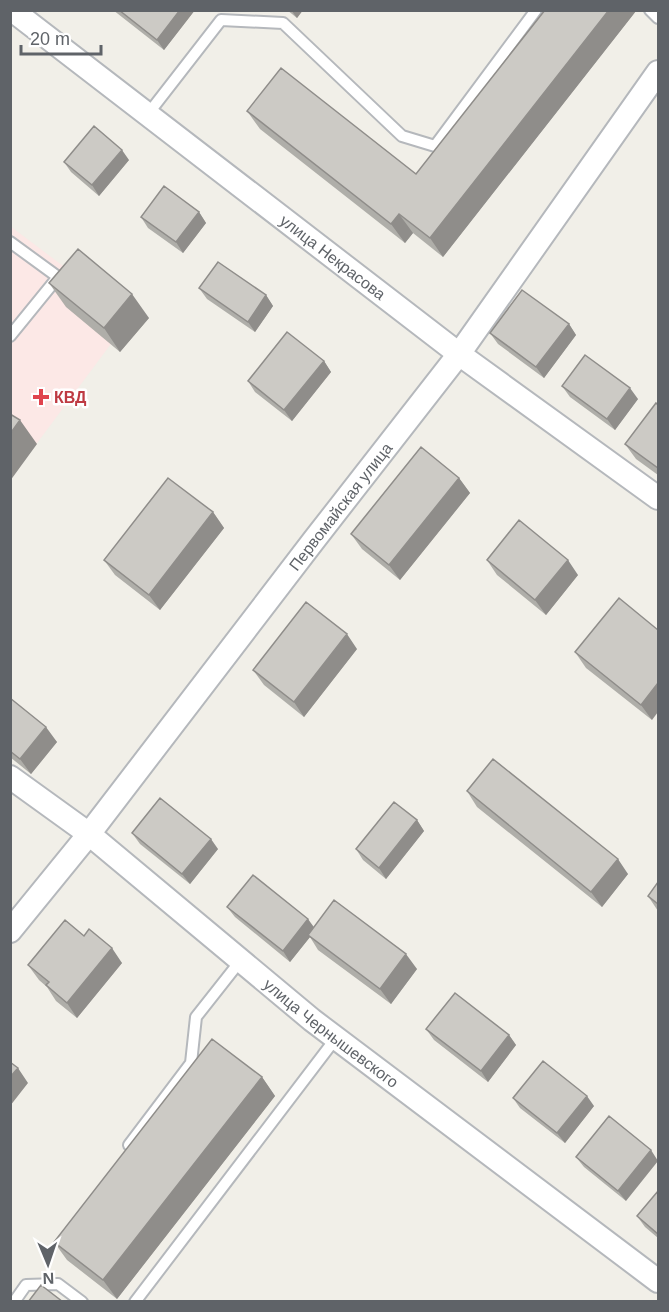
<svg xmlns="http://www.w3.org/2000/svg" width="669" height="1312" viewBox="0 0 669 1312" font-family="Helvetica,sans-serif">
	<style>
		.medical { fill: #fce8e6 }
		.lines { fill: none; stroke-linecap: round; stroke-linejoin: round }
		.lane-casing { stroke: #b5b8bc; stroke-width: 14 }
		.street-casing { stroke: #b5b8bc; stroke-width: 26 }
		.lane { stroke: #fff; stroke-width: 10 }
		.street { stroke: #fff; stroke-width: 22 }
		.wall { fill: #afaea9 }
		.shaded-wall { fill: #8f8d8a }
		.building { fill: #cccac5; stroke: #8f8d8a; stroke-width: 1.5 }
		.health-dot { fill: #e0444e; stroke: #fff; stroke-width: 2 }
		.labels { text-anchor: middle; stroke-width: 5; stroke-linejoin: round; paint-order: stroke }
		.street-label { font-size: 16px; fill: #5f6368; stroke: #fff }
		.health-label { font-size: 16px; font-weight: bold; fill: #be3a42; stroke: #fff; text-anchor: start }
	</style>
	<rect width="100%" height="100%" fill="#f1efe8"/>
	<path class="medical" d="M10 226 131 317 11 478H10Z"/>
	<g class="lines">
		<defs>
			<path id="lane" d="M650 10 658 18
				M148 114 221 20 283 23 402 136 435 146 536 10
				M10 242 58 277 10 336
				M129 1145 191 1063 196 1017 241 960
				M14 1302 26 1285 58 1284 82 1302
				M135 1302 336 1038"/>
			<g id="street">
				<path id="s1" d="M12 10 459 354 658 498"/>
				<path id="s2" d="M10 777 89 834 312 1020 658 1281"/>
				<path id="s3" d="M10 931 89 834 314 540 459 354 658 72"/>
			</g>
		</defs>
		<use href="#lane" class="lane-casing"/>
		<use href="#street" class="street-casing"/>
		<use href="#lane" class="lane"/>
		<use href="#street" class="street"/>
	</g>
	<path class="wall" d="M113 10H195L164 50Z
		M287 10H303L297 18Z
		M636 11 443 257 413 233 405 243 260 129 247 111 416 174Z
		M129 160 99 196 71 172 64 162Z
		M199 212 206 223 183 253 148 228 141 217Z
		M49 283 149 318 120 352 66 307Z
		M199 288 266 295 273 306 255 332 207 299Z
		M569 324 576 335 544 378 498 344 490 333Z
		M324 361 331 372 292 421 255 392 248 381Z
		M562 386 638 399 615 430 570 397Z
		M658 405V475L636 459 625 444Z
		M459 478 470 493 400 580 362 549 351 534Z
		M213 512 224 528 160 610 115 575 104 560Z
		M487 560 578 575 546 615 497 575Z
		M619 598 652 720 586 668 575 652Z
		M357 649 304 717 264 685 253 670Z
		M10 698 57 742 31 774 10 757Z
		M467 791 628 874 602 907 477 807Z
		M417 820 424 831 386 879 363 860 356 849Z
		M132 833 218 849 190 884 140 844Z
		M658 882V911L648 896Z
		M227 907 314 927 417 969 391 1004 318 950 310 937 290 962 235 917Z
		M84 936 122 963 77 1018 56 1001 47 987 39 980 28 965Z
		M426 1029 509 1035 516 1045 488 1082 434 1040Z
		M262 1077 275 1096 117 1299 67 1260 54 1242Z
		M513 1098 594 1106 565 1143 520 1108Z
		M609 1116 626 1201 584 1167 576 1157Z
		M658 1191V1238L645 1227 637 1216Z"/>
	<path class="shaded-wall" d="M180 10H195L164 50 157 40Z
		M291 10H303L297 18Z
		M609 10 636 11 443 257 430 238Z
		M122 150 129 160 99 196 92 185Z
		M199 212 206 223 183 253 176 242Z
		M399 214 413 233 405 243 391 224Z
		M132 294 149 318 120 352 104 328Z
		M266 295 273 306 255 332 248 322Z
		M569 324 576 335 544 378 536 367Z
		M324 361 331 372 292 421 284 410Z
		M630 388 638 399 615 430 607 419Z
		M20 420 37 444 10 481V434Z
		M459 478 470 493 400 580 389 565Z
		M213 512 224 528 160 610 149 595Z
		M568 560 578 575 546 615 535 600Z
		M347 634 357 649 304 717 294 702Z
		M658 683V712L652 720 641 705Z
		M46 727 57 742 31 774 20 759Z
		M417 820 424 831 386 879 379 868Z
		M211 839 218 849 190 884 182 874Z
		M618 859 628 874 602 907 591 892Z
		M308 919 316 930 308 935 310 937 290 962 283 951Z
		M112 948 122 963 77 1018 67 1003Z
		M406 954 417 969 391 1004 380 989Z
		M509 1035 516 1045 488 1082 481 1071Z
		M18 1068 28 1083 10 1106V1077Z
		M262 1077 275 1096 117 1299 103 1280Z
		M587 1096 594 1106 565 1143 557 1133Z
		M651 1150 658 1161 626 1201 618 1191Z"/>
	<path class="building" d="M119 10H180L157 40Z
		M545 10H609L430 238 399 214 391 224 247 111 281 68 416 174Z
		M94 126 122 150 92 185 64 162Z
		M164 186 199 212 176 242 141 217Z
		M78 249 132 294 104 328 49 283Z
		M218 262 266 295 248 322 199 288Z
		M522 290 569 324 536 367 490 333Z
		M287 332 324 361 284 410 248 381Z
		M585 355 630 388 607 419 562 386Z
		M656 403 658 405V468L625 444Z
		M10 414 20 420 10 434Z
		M421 447 459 478 389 565 351 534Z
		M168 478 213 512 149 595 104 560Z
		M519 520 568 560 535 600 487 560Z
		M619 598 658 630V683L641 705 575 652Z
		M306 602 347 634 294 702 253 670Z
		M10 698 46 727 20 759 10 751Z
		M493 759 618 859 591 892 467 791Z
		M160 798 211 839 182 874 132 833Z
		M394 802 417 820 379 868 356 849Z
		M253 875 308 919 283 951 227 907Z
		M658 882V904L648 896Z
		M334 900 406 954 380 989 308 935Z
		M65 920 84 936 89 929 112 948 67 1003 46 985 49 982 28 965Z
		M455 993 509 1035 481 1071 426 1029Z
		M212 1039 262 1077 103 1280 54 1242Z
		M543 1061 587 1096 557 1133 513 1098Z
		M10 1062 18 1068 10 1077Z
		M609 1116 651 1150 618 1191 576 1157Z
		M658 1191V1234L637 1216Z
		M41 1285 63 1302H28Z"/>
	<path class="health-dot" d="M38 388h6v6h6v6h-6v6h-6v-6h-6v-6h6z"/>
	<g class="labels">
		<g class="street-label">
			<text dy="6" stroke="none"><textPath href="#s1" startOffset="405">улица Некрасова</textPath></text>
			<text dy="6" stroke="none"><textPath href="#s3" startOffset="538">Первомайская улица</textPath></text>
			<text dy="6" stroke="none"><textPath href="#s2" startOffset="411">улица Чернышевского</textPath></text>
		</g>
		<g class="health-label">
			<text x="54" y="403">КВД</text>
		</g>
	</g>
	<rect width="669" height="1312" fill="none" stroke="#5f6368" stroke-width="24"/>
	<g transform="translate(48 1264) rotate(178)" stroke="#ffffff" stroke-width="4.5" paint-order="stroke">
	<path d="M0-4.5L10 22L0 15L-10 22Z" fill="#5f6368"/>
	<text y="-9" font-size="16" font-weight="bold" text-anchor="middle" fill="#5f6368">N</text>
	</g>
	<path d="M21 45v9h80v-9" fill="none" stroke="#5f6368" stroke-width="3"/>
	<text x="30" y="45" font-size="18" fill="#5f6368" stroke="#ffffff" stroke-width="4.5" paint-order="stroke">20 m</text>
</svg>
